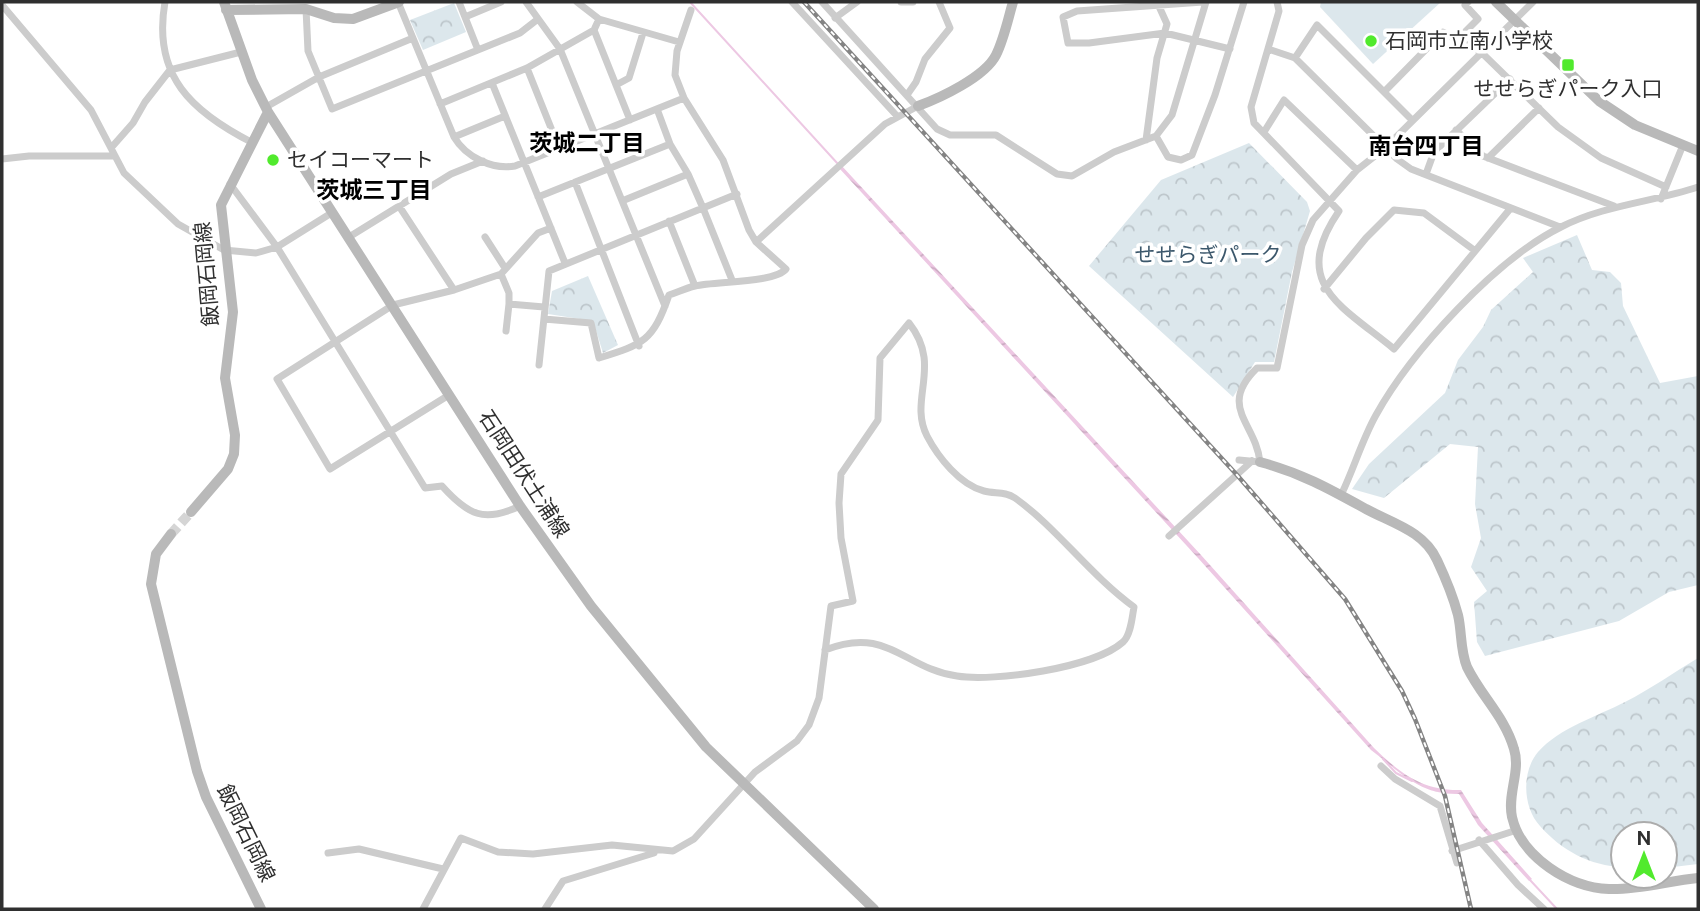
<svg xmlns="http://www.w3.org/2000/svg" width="1700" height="911" viewBox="0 0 1700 911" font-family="'Public Sans','Noto Sans JP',sans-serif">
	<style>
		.forest { fill: url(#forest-crowns) }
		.garden { fill: #dce7ec }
		.water { fill: url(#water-waves) }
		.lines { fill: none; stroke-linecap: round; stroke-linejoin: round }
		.stream { stroke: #edc8e3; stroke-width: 2 }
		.secondary-tunnel { stroke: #d5d5d5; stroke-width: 10; stroke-dasharray: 10 5; stroke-linecap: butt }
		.street { stroke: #ccc; stroke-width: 7 }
		.secondary { stroke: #b9b9b9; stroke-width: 10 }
		.rail-casing { stroke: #848484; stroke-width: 4.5 }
		.rail { stroke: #fff; stroke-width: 2; stroke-dasharray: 5; stroke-linecap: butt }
		.poi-dot { fill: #51ea2d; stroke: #fff; stroke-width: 2.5 }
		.labels { text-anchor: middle; stroke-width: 7; stroke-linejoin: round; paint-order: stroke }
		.poi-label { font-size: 21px; fill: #2f2f2f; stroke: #fff; text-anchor: start }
		.park-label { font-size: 21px; fill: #3b576b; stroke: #fff }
		.street-label { font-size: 21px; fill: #2f2f2f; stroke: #fff }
		.neighbourhood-label { font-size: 23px; font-weight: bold; fill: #000; stroke: #fff }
	</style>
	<defs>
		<pattern id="forest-crowns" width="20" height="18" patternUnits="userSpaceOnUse" patternTransform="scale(1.75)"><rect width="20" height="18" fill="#dce7ec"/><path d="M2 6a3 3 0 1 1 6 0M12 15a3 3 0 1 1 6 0" fill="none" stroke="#bdc6cb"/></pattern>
		<pattern id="water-waves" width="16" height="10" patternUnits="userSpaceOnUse" patternTransform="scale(1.75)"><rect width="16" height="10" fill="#edc8e3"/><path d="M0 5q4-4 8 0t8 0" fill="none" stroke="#ccacc3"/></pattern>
	</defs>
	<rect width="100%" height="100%" fill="#fff"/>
	<path class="forest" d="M454 3 466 32 423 50 410 20Z
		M1249 143 1307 202 1310 211 1292 272 1274 362H1255L1233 397 1089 266 1161 180Z
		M1577 235 1592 270 1610 272 1621 283 1623 306 1660 383 1698 376V585L1669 592 1619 621 1485 656 1477 642 1474 602 1487 591 1471 567 1481 538 1475 504 1478 447 1450 444 1384 498 1352 489 1369 464 1445 393 1458 360 1483 327 1491 310 1533 272 1523 258Z
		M588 276 618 345 603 353 593 321 548 314 552 291Z
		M1698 658V864L1665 868V834H1623V867C1590 866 1561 850 1540 826 1523 808 1521 772 1538 752 1559 728 1598 716 1625 702 1651 689 1674 672 1698 658Z"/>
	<path class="garden" d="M1321 2H1441L1373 64 1320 7Z"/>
	<path class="water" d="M841 165 1201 555 1374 748C1401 774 1423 791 1461 790L1482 823 1532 879 1529 881 1478 825 1459 794C1420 795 1401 773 1371 750L1198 558 839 168Z"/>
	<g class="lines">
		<path class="stream" d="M690 2 838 164
			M1383 759 1396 773 1412 781
			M1530 880 1557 909"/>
		<path class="secondary-tunnel" d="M171 534 191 512"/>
		<path class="street" d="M165 2C152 76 192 112 253 143
			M398 2 454 137C466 157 492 170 515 166L684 98
			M459 2 478 50
			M526 2 560 49 665 306
			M577 2 599 19 679 42
			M792 2 897 116
			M822 2 937 129 950 135H996L1057 174 1072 176 1114 152 1156 136 1172 115 1206 2
			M901 2H913
			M1203 2 1077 11 1063 17 1068 43H1089L1165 33 1230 49
			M1277 2 1279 11 1251 107 1254 123 1339 211C1289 284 1342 306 1394 349L1510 209
			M2 5 91 110 124 173 178 224 224 250 256 253 277 247 333 212
			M306 9 308 51 332 109 520 33 538 19
			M465 17 501 2
			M835 18 857 2
			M594 30 630 120
			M1458 39 1478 19 1465 5 1468 2
			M1268 49 1295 58 1397 159 1411 169 1560 227
			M1295 58 1317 25 1384 92 1443 32 1482 53 1558 127 1601 158 1666 187
			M527 68 559 148
			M492 83 565 263
			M616 85 629 78 643 33
			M1384 92 1412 120
			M907 95 916 82 925 59 950 28 939 2
			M440 104 527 68 594 30 599 19
			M266 107 319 77 413 38
			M657 109 670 144 688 174 703 208 732 280
			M1456 130 1483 156 1614 206
			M1264 132 1284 100 1357 170
			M1156 136 1168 157 1181 160 1192 155 1215 95 1244 2
			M454 137 505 116
			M1146 140 1157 58 1167 24 1157 2
			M111 148 133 123 145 102 170 70 241 52
			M1488 158 1539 108
			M2 159 29 156H115
			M1426 174 1434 152 1510 79
			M575 182 639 346
			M230 184 277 247 425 488 442 486C468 515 484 523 520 506
			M538 197 670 144
			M1661 199 1683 145
			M622 201 688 174
			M399 206 454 290
			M669 221 695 286
			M349 237 451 174 483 161
			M485 237 505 268
			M756 242 885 124 918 106
			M501 274 509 293V304L544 307
			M1324 289 1366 238 1394 210 1424 213 1474 250
			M544 319 591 323 599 358C644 344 653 341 669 295 678 292 686 288 695 286 715 281 775 283 786 269L756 242 749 230 723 160 684 98 675 75 677 51 691 10
			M506 331 509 304
			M539 365 549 271 737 194
			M449 395 330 469 277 379 393 305 454 290 501 274 538 233 551 228
			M1239 460 1260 462C1256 423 1217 407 1257 368H1277L1302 245 1313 220 1357 170 1385 148 1533 2
			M1342 493C1354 468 1362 440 1376 415 1411 352 1496 259 1561 227 1604 205 1653 202 1698 187
			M1169 536 1252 461
			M1381 766 1395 779 1440 806 1457 863
			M1479 840 1518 885 1544 909
			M1452 851 1517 830
			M328 853 359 849 443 869
			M423 909 461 838 498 852 533 854 612 845 673 851 694 839 755 772 797 741 809 725 819 698 831 606 853 601 841 538 839 503 841 474 878 420 880 358 909 323C943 366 908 399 927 436 938 457 960 485 984 491 995 494 1005 491 1015 498 1056 527 1090 575 1134 607 1132 617 1131 635 1123 642 1094 668 994 682 957 676 904 669 888 625 825 650
			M545 909 563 881 654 853"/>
		<path class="secondary" d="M224 2 252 80 268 112 520 506 591 606 706 747 874 909
			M1496 2 1599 101 1635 125 1698 151
			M226 10 306 9 334 18 353 19 399 2
			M918 106C940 98 985 77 996 55 1004 39 1008 19 1013 2
			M1260 462C1301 473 1328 488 1366 509 1392 523 1424 531 1437 560 1445 577 1453 596 1458 615 1462 632 1460 650 1467 667 1481 696 1505 717 1514 749 1521 771 1507 794 1512 817 1521 857 1570 888 1609 889 1639 890 1668 881 1698 878
			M191 512 228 469 234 454 235 435 225 378 233 312 221 205 268 112
			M171 534 156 554 151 584 197 771 206 797 261 909"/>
		<defs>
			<path id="rail" d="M804 2 1237 475 1345 599 1402 691 1415 719 1445 796 1471 909"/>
		</defs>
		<use href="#rail" class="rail-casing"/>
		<use href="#rail" class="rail"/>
	</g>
	<g class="poi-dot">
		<circle cx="1371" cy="41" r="7"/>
		<rect x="1561" y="58" width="14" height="14" rx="3.5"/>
		<circle cx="273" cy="160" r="7"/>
	</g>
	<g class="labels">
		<g class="poi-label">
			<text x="1385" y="48">石岡市立南小学校</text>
			<text x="1568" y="96" text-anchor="middle">せせらぎパーク入口</text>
			<text x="287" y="167">セイコーマート</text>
		</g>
		<g class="park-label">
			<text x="1208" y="262">せせらぎパーク</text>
		</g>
		<g class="street-label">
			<text transform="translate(207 274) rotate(-95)" y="7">飯岡石岡線</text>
			<text transform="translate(524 474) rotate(57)" y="7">石岡田伏土浦線</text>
			<text transform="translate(246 833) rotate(64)" y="7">飯岡石岡線</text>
		</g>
		<g class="neighbourhood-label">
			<text x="587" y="151">茨城二丁目</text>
			<text x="1426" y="154">南台四丁目</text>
			<text x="374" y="198">茨城三丁目</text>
		</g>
	</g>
	<rect width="1700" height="911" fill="none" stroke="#2f2f2f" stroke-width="7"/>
	<g transform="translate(1644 855)"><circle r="33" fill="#ffffff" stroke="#acacac" stroke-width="2"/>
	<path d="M0-5L12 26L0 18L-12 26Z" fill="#51ea2d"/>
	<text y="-10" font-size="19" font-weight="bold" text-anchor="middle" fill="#2f2f2f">N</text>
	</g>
</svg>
